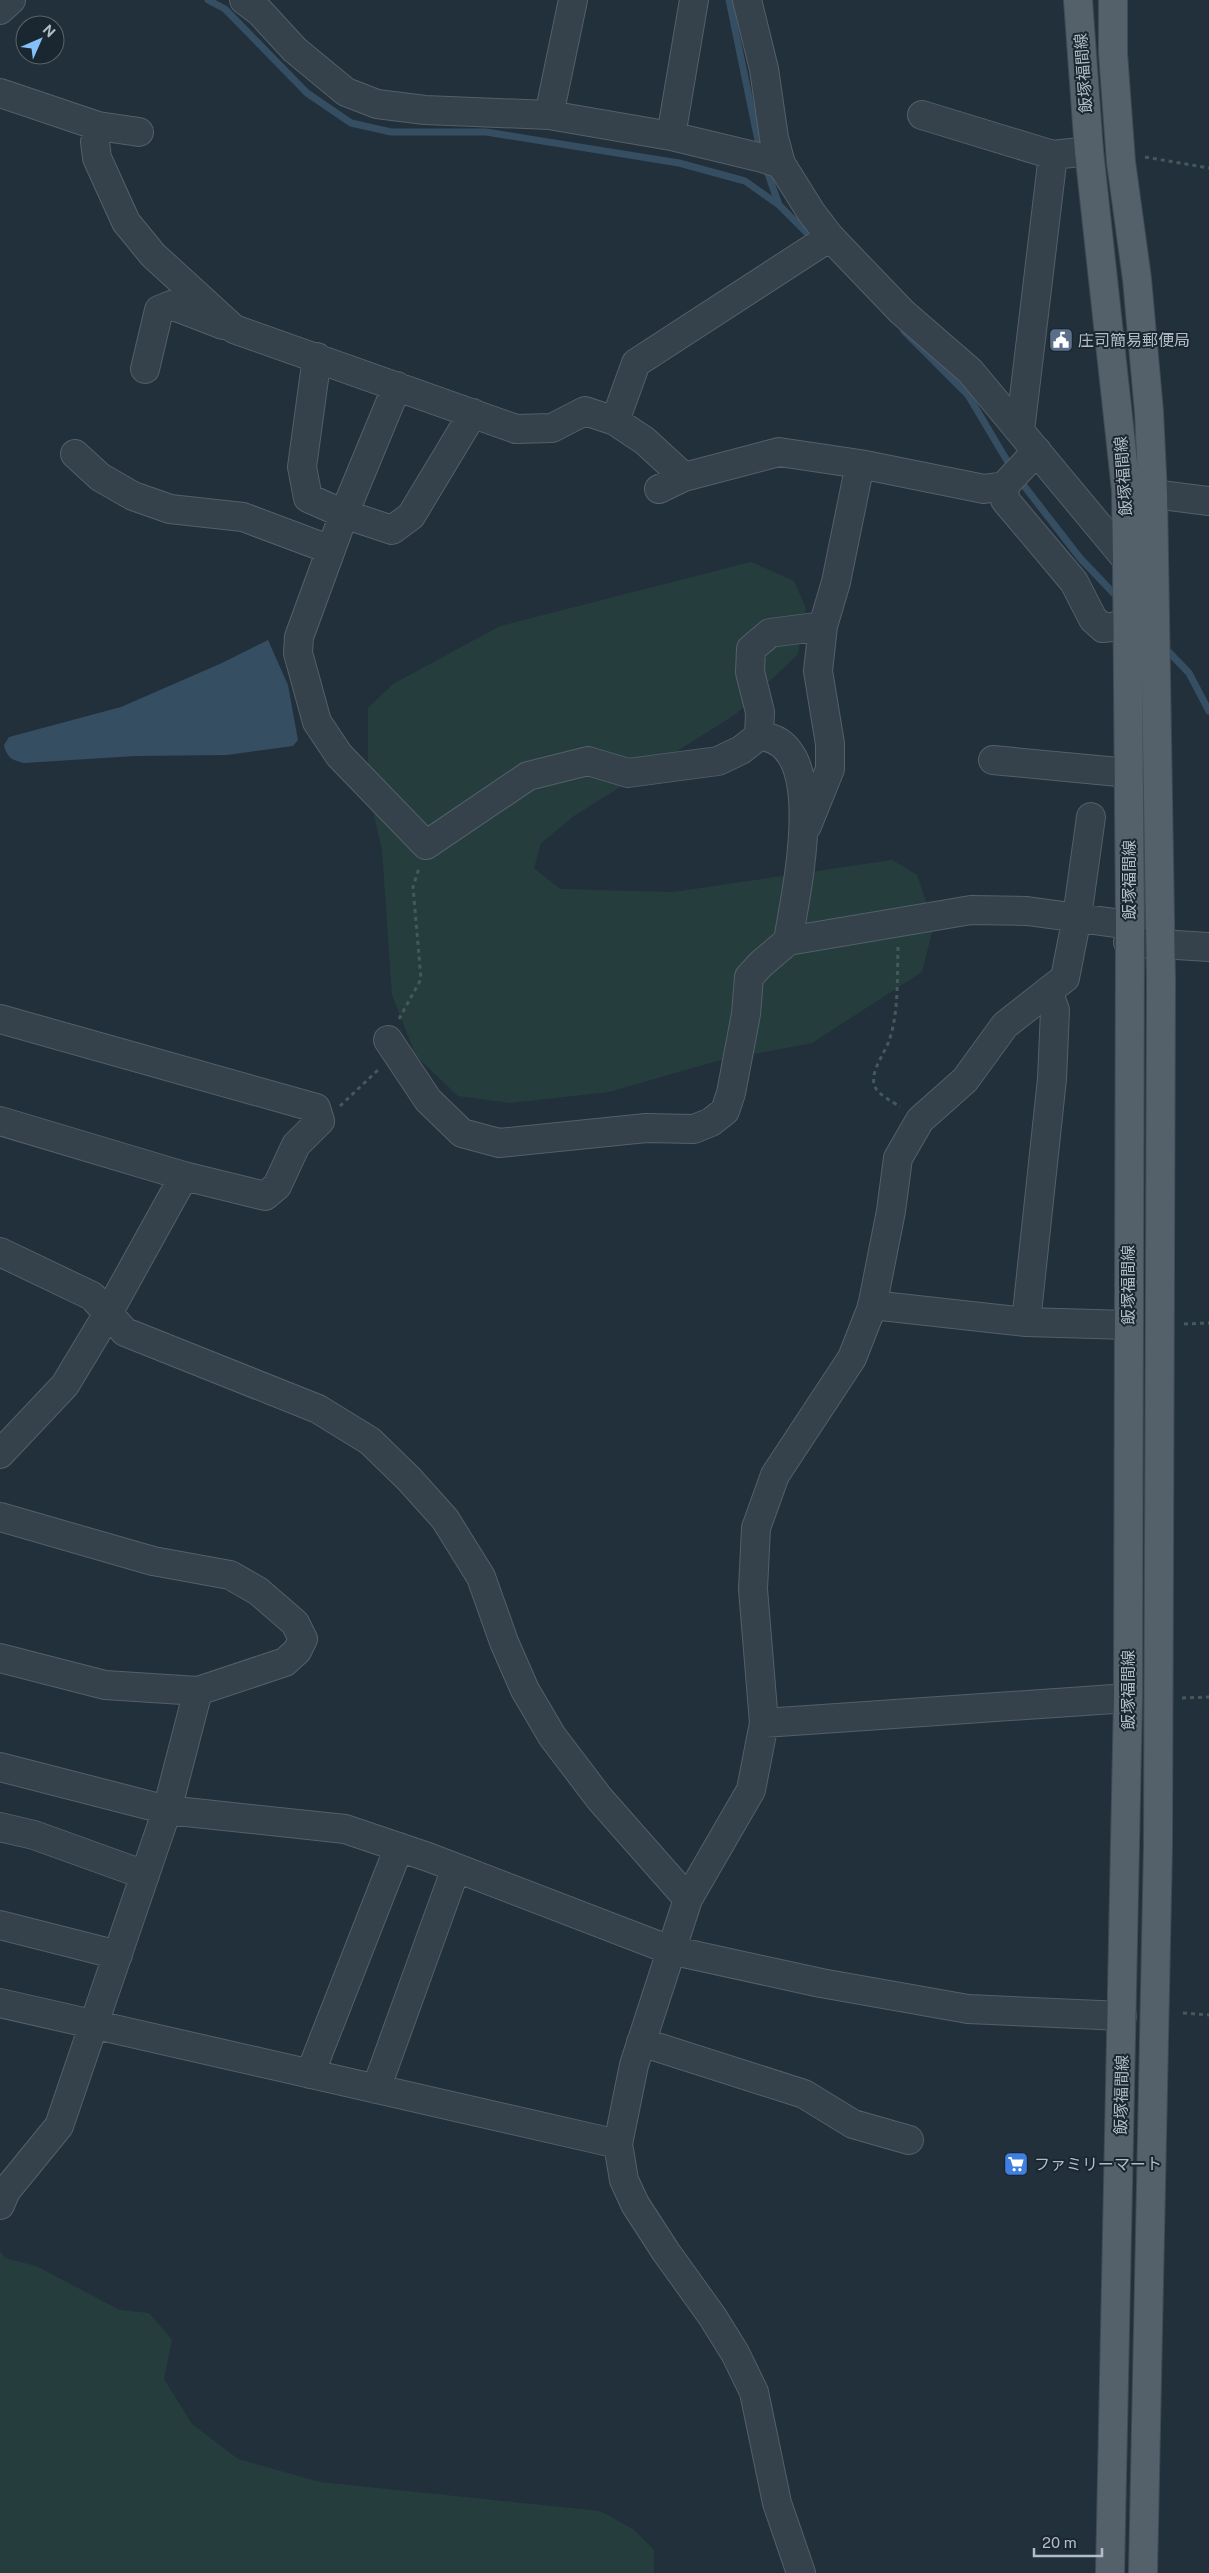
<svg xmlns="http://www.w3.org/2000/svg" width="1209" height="2573" viewBox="0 0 1209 2573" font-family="'Public Sans','Noto Sans JP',sans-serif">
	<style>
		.green { fill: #253e3d }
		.water { fill: #364e62 }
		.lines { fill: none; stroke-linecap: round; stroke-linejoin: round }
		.stream { stroke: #364e62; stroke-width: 7 }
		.minor-casing { stroke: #545f69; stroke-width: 30 }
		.major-casing { stroke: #3f4b54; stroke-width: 30 }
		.path { stroke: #445a5a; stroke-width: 3; stroke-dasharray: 4 4; stroke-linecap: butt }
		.minor { stroke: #36424b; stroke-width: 28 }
		.major { stroke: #54616b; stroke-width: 28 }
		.labels { text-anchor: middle; stroke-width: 4; stroke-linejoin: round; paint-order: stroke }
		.street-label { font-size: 16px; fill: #b1bcc7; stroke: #1b2730 }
		.poi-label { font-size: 16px; fill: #b1bcc7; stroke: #1b2730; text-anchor: start }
	</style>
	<rect width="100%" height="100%" fill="#22303b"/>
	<path class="green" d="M751 562 794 581 806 608 798 654 736 714 574 816 541 843 534 868 560 889 673 892 892 860 917 875 934 925 922 972 812 1043 717 1061 609 1092 510 1103 458 1096 416 1056 392 995 382 850 368 789V708L393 684 500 626Z
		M0 2251 5 2258 36 2266 120 2310 149 2313 172 2340 164 2379 192 2424 238 2459 320 2482 600 2511 633 2529 654 2550V2573H0Z"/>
	<path class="water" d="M268 640 288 685 298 740 293 746 227 755 135 756 24 763C12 760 7 758 4 745L9 737 121 707 222 663Z"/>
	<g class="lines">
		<path class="stream" d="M208 0 225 9 307 93 351 123 391 132H486L679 163 745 181 779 205 814 240
			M729 0 760 150
			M765 165 779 205
			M904 331 968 395 1012 469
			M1018 478 1080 558 1120 600
			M1163 646 1189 673 1209 711"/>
		<defs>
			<path id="minor" d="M244 0 260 12 295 50 346 92 377 104 425 110 549 115 671 136 762 158 781 164
				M747 0 764 69 774 138 781 164 811 212 830 237 902 312 970 371 1127 560
				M0 10 11 0
				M0 93 98 126 95 142 97 158 126 222 153 255 234 329 516 429 552 428 585 411 615 421 636 363 830 237
				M549 115 573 0
				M922 115 1053 155 1089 151
				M98 126 139 132
				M671 136 694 0
				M317 357 302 467 308 498 344 514 392 530 411 516 473 413
				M145 369 159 310 171 305 223 325
				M397 386 344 514 299 637 298 653 317 722 339 755 426 845 528 776 588 761 628 773 718 761 741 750 759 736 760 712 750 672 751 649 770 633 823 626 836 582 860 464
				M615 421 645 441 684 477 779 452 860 464 984 489 1004 486 1037 451
				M1020 431 1053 155
				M75 454 100 477 133 496 170 509 243 517 331 550
				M1004 486 1005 500 1074 582 1093 619 1103 628 1128 625
				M659 489 684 477
				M1130 491 1209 501
				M759 736C832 739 795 896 788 941
				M993 760 1129 773
				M807 826 830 769V744L818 671 823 626
				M1128 942 1209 947
				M0 1019 316 1108 320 1121 296 1145 277 1186 265 1196 184 1176 0 1121
				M388 1040 428 1100 462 1133 499 1143 646 1128 694 1129 711 1122 725 1111 731 1093 746 1014 749 977 761 964 788 941 971 910 1027 911 1130 925
				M0 1252 92 1296 125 1332 318 1409 370 1441 409 1479 445 1519 481 1577 504 1642 525 1690 552 1736 599 1798 688 1899
				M872 1305 1026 1322 1128 1325
				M1026 1322 1052 1079 1055 1010 1048 991
				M0 1454 65 1385 107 1315 184 1176
				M0 1517 153 1561 230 1575 258 1591 295 1623 303 1639 297 1651 285 1662 198 1691 167 1810 59 2126 6 2191 0 2205
				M0 1658 105 1685 198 1691
				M764 1723 1128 1698
				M0 1767 167 1810 345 1829 428 1857 670 1950 821 1983 968 2009 1122 2016
				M0 1827 34 1835 145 1875
				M0 1925 118 1955
				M0 2003 618 2144
				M641 2042 804 2094 853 2124 909 2140
				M310 2074 399 1847
				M376 2089 456 1868
				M801 2573 777 2503 754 2392 735 2353 712 2316 666 2252 635 2204 624 2180 618 2144 634 2065 688 1899 751 1790 764 1723 753 1589 756 1528 775 1475 852 1358 872 1307 891 1211 898 1158 920 1120 965 1080 1005 1025 1065 978 1077 917 1091 817"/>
			<path id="major" d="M1078 0 1089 151 1126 490 1127 560 1130 925 1128 1698 1110 2573
				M1113 0V53L1121 162 1137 279 1149 412 1153 494 1161 980 1158 1846 1143 2573"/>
		</defs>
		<use href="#minor" class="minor-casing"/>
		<use href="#major" class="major-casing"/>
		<path class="path" d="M1145 157 1209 168
			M898 947C897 976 899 1009 890 1038 886 1052 871 1069 874 1084 876 1094 892 1101 900 1107
			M399 1019 421 979 413 887 419 868
			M340 1106 379 1069
			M1184 1324 1209 1323
			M1182 1698 1209 1697
			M1183 2013 1209 2015"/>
		<use href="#minor" class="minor"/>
		<use href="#major" class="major"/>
	</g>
	<defs>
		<symbol id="civic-square" viewBox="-11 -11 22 22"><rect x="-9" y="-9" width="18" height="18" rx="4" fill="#5c6f8a" stroke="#1b2730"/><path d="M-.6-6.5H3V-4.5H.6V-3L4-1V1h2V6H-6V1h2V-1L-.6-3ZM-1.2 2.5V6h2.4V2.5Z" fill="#fff"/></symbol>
		<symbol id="supermarket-square" viewBox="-11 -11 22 22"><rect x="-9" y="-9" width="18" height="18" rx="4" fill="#3f7fe0" stroke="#1b2730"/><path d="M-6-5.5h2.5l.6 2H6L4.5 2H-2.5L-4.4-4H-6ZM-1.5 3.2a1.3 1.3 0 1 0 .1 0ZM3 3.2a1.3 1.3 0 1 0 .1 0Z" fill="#fff"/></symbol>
	</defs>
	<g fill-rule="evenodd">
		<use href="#civic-square" x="1047" y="326" width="28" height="28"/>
		<use href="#supermarket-square" x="1002" y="2150" width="28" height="28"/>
	</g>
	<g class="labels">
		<g class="street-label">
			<text transform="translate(1083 73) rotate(-94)" y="6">飯塚福間線</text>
			<text transform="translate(1123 476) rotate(-94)" y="6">飯塚福間線</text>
			<text transform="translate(1129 880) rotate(-90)" y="6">飯塚福間線</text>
			<text transform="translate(1128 1285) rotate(-90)" y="6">飯塚福間線</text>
			<text transform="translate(1128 1690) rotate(-90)" y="6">飯塚福間線</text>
			<text transform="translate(1121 2095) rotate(-89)" y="6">飯塚福間線</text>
		</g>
		<g class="poi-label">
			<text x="1078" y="346">庄司簡易郵便局</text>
			<text x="1034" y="2170">ファミリーマート</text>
		</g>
	</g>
	<g transform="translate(40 40) rotate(45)"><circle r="24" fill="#1b2730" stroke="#57636c"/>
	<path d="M0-4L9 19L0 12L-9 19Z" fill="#85c0f8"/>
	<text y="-8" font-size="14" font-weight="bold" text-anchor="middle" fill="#b1bcc7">N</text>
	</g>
	<path d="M1034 2548v8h68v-8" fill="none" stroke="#b1bcc7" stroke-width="2.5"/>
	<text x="1042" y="2548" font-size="15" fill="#b1bcc7" stroke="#1b2730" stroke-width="4" paint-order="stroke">20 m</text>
</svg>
